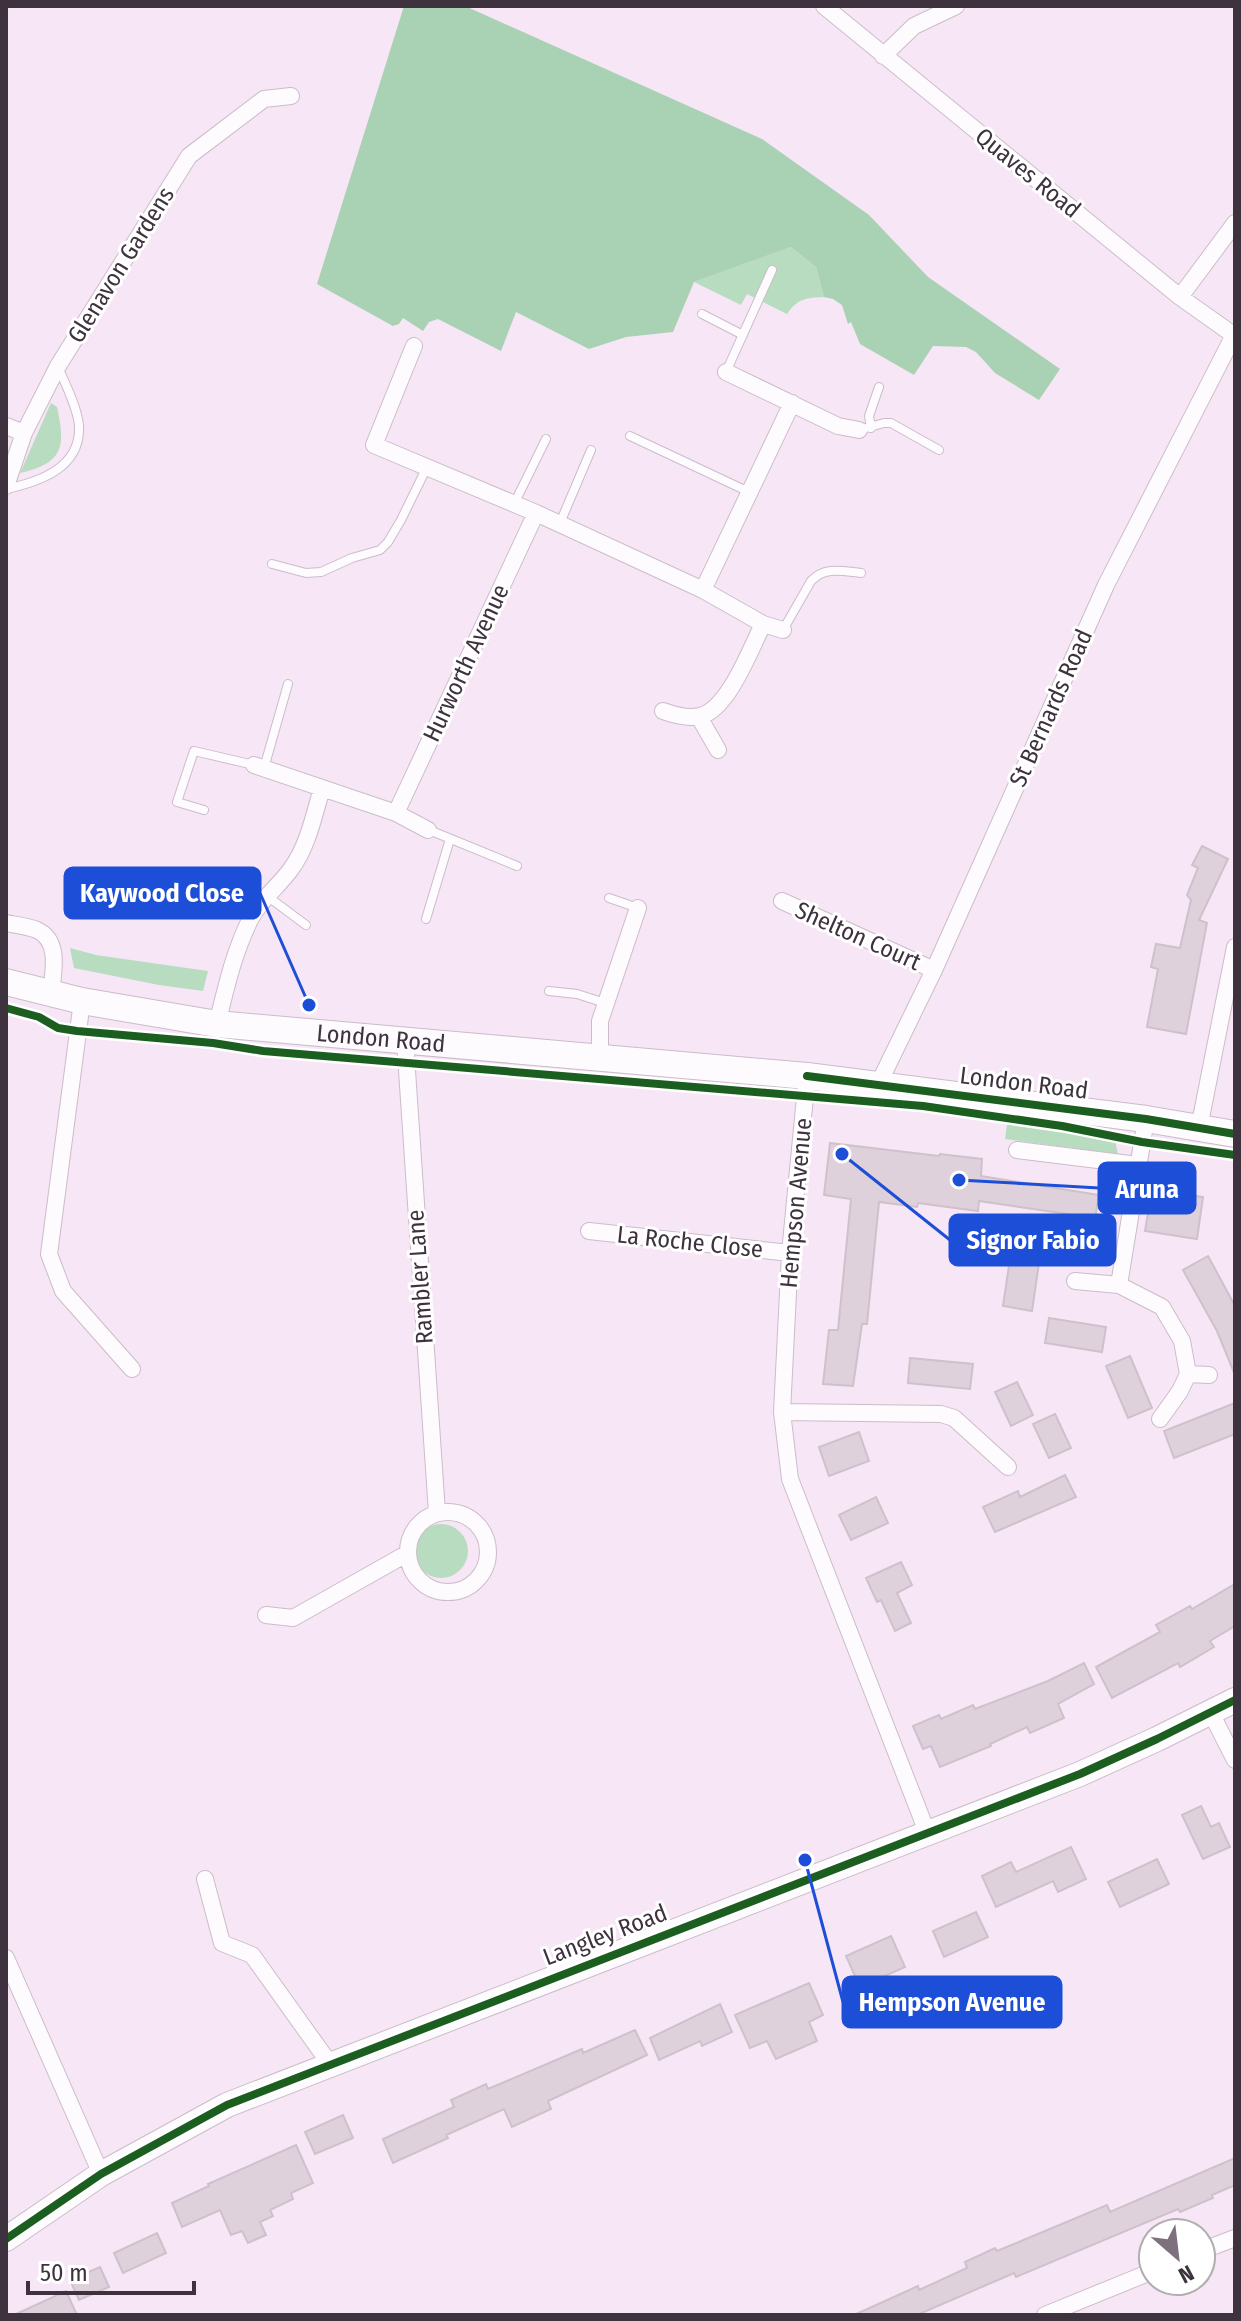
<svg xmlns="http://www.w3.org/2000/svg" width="1241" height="2321" viewBox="0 0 1241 2321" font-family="'Fira Sans Condensed',sans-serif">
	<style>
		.green { fill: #b8dcc0 }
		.forest { fill: #a9d1b3 }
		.building { fill: #dfd1dc; stroke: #cfc1cb; stroke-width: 2 }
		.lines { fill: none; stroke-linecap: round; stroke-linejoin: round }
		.lane-casing { stroke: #cabdc9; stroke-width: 10 }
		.street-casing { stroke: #cabdc9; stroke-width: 18 }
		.secondary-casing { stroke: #cabdc9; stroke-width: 26 }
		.primary-casing { stroke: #cabdc9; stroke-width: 28 }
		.lane { stroke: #fefbfe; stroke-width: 8 }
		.street { stroke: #fefbfe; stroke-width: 16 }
		.secondary { stroke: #fefbfe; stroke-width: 24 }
		.primary { stroke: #fefbfe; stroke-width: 26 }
		.cycleway-casing { stroke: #fff; stroke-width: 13 }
		.cycleway { stroke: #1b5e20; stroke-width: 8 }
		.labels { text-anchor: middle; stroke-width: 6; stroke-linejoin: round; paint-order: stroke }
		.street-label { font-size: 24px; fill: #3d323d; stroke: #fff }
		.leader { fill: none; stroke: #1d4ed8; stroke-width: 3 }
		.callout-dot { fill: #1d4ed8; stroke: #fff; stroke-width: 3 }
		.callout { fill: #1d4ed8; stroke: #1d4ed8; stroke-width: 3 }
		.callout-label { font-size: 26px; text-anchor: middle; font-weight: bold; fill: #fff }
	</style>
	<rect width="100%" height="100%" fill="#f7e6f6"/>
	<path class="green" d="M791 247 816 267 824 297C806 298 798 298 787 314L747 294 741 305 694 282Z
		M51 403 57 407C66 448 63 463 20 473Z
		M70 948 96 955 208 971 203 991 159 985 74 968Z
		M1007 1124 1115 1140 1118 1154 1005 1139Z
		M414 1551a27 27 0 1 1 54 0a27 27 0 1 1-54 0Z"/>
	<path class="forest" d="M404 6H465L762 139 869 215 928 277 1060 369 1039 400 995 373 976 352 966 347 933 346 914 375 860 344 851 322 848 324 842 305 833 299 824 297 816 267 791 247 694 282 673 332 626 337 589 349 516 312 501 351 438 319 429 322 423 331 403 318 399 324 393 326 317 284Z"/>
	<path class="building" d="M1202 846 1228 859 1199 920 1207 923 1186 1034 1147 1027 1158 969 1151 967 1156 944 1180 948 1191 900 1187 895 1198 868 1192 865Z
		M830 1143 939 1156 940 1154 982 1159 981 1176 1099 1195 1095 1218 979 1201 978 1211 918 1203 917 1207 879 1202 867 1324H862L853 1386 823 1384 829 1330H838L851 1199 824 1195Z
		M1152 1189 1203 1197 1197 1239 1145 1231Z
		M1011 1252 1040 1256 1032 1311 1003 1306Z
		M1208 1256 1235 1306V1375L1217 1331 1183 1270Z
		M1049 1318 1106 1327 1102 1352 1045 1343Z
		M1130 1356 1152 1408 1128 1418 1106 1366Z
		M910 1358 973 1364 970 1389 908 1383Z
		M1017 1382 1033 1415 1011 1426 995 1392Z
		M1235 1403V1434L1174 1458 1164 1431Z
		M1055 1414 1071 1448 1049 1458 1033 1424Z
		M859 1432 869 1461 829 1476 819 1447Z
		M1065 1475 1076 1497 995 1532 983 1507 1018 1491 1020 1497Z
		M876 1497 888 1523 851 1540 839 1515Z
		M901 1562 912 1585 897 1593 911 1623 895 1631 881 1600 877 1602 866 1578Z
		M1235 1584V1626L1210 1641 1214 1647 1180 1667 1178 1663 1112 1698 1096 1667 1160 1632 1156 1625 1190 1606 1192 1609Z
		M1084 1663 1094 1684 1058 1704 1064 1718 1030 1733 1027 1727 990 1744 991 1746 940 1767 931 1746 923 1749 913 1726 939 1715 941 1719 973 1705 975 1709 1048 1681Z
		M1201 1806 1211 1827 1219 1823 1230 1847 1203 1859 1182 1815Z
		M1071 1847 1086 1879 1058 1892 1053 1881 996 1907 982 1876 1011 1862 1016 1872Z
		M1157 1859 1169 1884 1120 1907 1108 1882Z
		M976 1912 988 1937 944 1957 933 1931Z
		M891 1936 905 1967 860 1987 846 1956Z
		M809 1983 823 2015 809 2022 817 2041 776 2059 767 2041 750 2048 735 2015Z
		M720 2004 732 2032 702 2046 700 2041 659 2060 650 2038Z
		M635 2030 647 2055 548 2101 551 2109 512 2127 504 2109 446 2135 448 2138 393 2163 383 2139 454 2107 451 2100 486 2084 488 2089 582 2049 583 2053Z
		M343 2115 353 2138 315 2154 305 2132Z
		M296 2145 313 2183 291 2193 293 2199 270 2210 273 2216 260 2222 266 2235 248 2243 242 2231 231 2235 220 2210 182 2227 172 2203 209 2186 208 2184Z
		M1235 2158V2185L1212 2195 1213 2198 1180 2212 1178 2209 1016 2277 1014 2273 917 2315H854L918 2286 919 2290 967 2268 965 2262 995 2248 997 2251 1107 2205 1110 2212Z
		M157 2233 166 2253 123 2273 114 2253Z
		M100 2267 109 2287 79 2300 70 2280Z
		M66 2291 77 2315H14Z"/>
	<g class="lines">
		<defs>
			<path id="lane" d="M702 314 743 335
				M726 372 772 270
				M871 428 869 416 879 387
				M859 430 884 423H891L939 450
				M630 436 749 492
				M6 489C39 482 81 468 79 426 78 409 65 383 58 367
				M514 504 546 439
				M560 523 591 450
				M272 564 306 573 321 572 352 558 380 550 388 542 401 520 427 467
				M783 630 811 581C825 566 842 571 861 573
				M264 768 288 684
				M204 810 177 802 194 751 254 765
				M429 830 517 866
				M267 896 306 925
				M609 898 638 908
				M426 919 450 839
				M549 991 577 994 605 1003"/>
			<path id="street" d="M824 6 1180 297 1235 336
				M883 56 914 26 956 6
				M1180 297 1235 223
				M414 346 374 445 536 513 703 590 763 624 783 630
				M726 372 838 426 859 430
				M6 426 24 433
				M6 486 24 433 58 366 189 156 264 99 291 96
				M703 590 792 403
				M663 711C674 715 688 719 700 716 728 710 751 648 763 624
				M699 717 718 750
				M254 765 396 813 428 830
				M396 813 536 513
				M782 901 934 970
				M6 923C16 925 28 926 37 930 61 941 53 972 51 994
				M82 1001 49 1254 63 1291 132 1369
				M217 1024C226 988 234 951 251 918 261 899 279 886 291 869 308 846 314 815 322 788
				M405 1041 437 1513
				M600 1056V1021L638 908
				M807 1076 790 1253 782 1412 790 1479 927 1832
				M878 1085 934 970 1106 585 1234 335
				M1199 1128 1235 947
				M1017 1150 1138 1165
				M589 1231 790 1253
				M1075 1281 1119 1285 1162 1307 1182 1341 1188 1374
				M1119 1285 1146 1119
				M782 1412 941 1414 954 1418 1008 1467
				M1160 1419 1180 1391 1188 1374 1209 1375
				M408 1552a40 40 0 1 1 80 0a40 40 0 1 1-80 0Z
				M266 1615 293 1618 408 1553
				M1211 1713 1235 1760
				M205 1879 222 1943 252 1955 330 2064
				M6 1958 101 2174
				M1201 2251 1235 2238
				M1045 2315 1153 2271"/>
			<path id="secondary" d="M6 2239 101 2174 227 2105 1080 1774 1157 1739 1235 1700"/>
			<g id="primary">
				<path id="s1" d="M6 982 82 1001 217 1024 807 1076 1146 1119 1235 1134"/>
			</g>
		</defs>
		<use href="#lane" class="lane-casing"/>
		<use href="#street" class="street-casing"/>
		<use href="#secondary" class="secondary-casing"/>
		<use href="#primary" class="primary-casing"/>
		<use href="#lane" class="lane"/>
		<use href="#street" class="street"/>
		<use href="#secondary" class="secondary"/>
		<use href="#primary" class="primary"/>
		<defs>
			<path id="cycleway" d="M6 1008 39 1017 58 1028 77 1031 213 1043 263 1051 923 1106 1062 1126 1142 1142 1235 1155
				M807 1076 1146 1119 1235 1134
				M6 2239 101 2174 227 2105 1080 1774 1157 1739 1235 1700"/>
		</defs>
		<use href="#cycleway" class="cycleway-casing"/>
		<use href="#cycleway" class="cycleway"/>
	</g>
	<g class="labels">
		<g class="street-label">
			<text transform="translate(1028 173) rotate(39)" y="8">Quaves Road</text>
			<text transform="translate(121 265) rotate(-58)" y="8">Glenavon Gardens</text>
			<text transform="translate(466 663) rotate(-65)" y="8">Hurworth Avenue</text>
			<text transform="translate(1051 708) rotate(-66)" y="8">St Bernards Road</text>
			<text transform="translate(858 936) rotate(24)" y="8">Shelton Court</text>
			<text dy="8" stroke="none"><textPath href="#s1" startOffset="380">London Road</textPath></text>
			<text transform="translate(1024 1083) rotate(7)" y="8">London Road</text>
			<text transform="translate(796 1203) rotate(-85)" y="8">Hempson Avenue</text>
			<text transform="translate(690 1242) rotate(6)" y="8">La Roche Close</text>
			<text transform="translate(420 1277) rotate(-94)" y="8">Rambler Lane</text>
			<text transform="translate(605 1935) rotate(-21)" y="8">Langley Road</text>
		</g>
	</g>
	<path class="leader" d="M309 1005L260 893M959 1180L1099 1188M842 1154L950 1240M805 1860L843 2002"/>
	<g class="callout-dot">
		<circle cx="309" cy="1005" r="8"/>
		<circle cx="959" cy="1180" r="8"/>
		<circle cx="842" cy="1154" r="8"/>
		<circle cx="805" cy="1860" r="8"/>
	</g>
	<g class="callout">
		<rect x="65" y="868" width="195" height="50" rx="8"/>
		<rect x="1099" y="1163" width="96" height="50" rx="8"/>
		<rect x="950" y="1215" width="165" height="50" rx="8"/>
		<rect x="843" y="1977" width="218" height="50" rx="8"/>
	</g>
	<g class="callout-label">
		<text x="162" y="902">Kaywood Close</text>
		<text x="1147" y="1198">Aruna</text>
		<text x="1033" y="1249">Signor Fabio</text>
		<text x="952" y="2011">Hempson Avenue</text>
	</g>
	<rect width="1241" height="2321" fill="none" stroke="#3d323d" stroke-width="16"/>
	<g transform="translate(1177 2257) rotate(152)"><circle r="38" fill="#ffffff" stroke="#b1adb1" stroke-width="2"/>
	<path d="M0-6L14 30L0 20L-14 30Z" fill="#7e717e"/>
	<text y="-12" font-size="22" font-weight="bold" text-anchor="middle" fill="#3d323d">N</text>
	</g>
	<path d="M28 2281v12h166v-12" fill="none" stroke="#3d323d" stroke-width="4"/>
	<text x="40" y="2281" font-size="24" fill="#3d323d" stroke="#ffffff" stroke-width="6" paint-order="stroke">50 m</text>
</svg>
